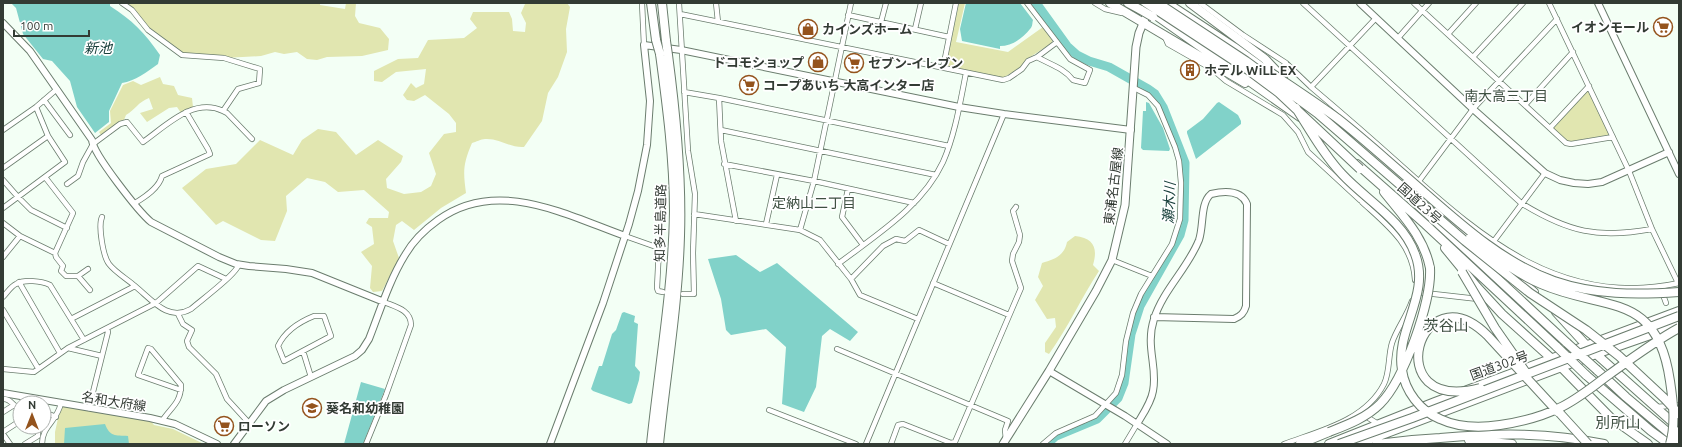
<svg xmlns="http://www.w3.org/2000/svg" width="1682" height="447" viewBox="0 0 1682 447" font-family="Ubuntu,'Noto Sans JP',sans-serif">
	<style>
		.green { fill: #e1e6b0 }
		.water { fill: #81d2c9 }
		.lines { fill: none; stroke-linecap: round; stroke-linejoin: round }
		.river { stroke: #81d2c9; stroke-width: 9 }
		.street-casing { stroke: #6b7d6e; stroke-width: 6 }
		.secondary-casing { stroke: #6b7d6e; stroke-width: 8 }
		.primary-casing { stroke: #6b7d6e; stroke-width: 9 }
		.highway-casing { stroke: #6b7d6e; stroke-width: 10 }
		.street { stroke: #fff; stroke-width: 4.5 }
		.secondary { stroke: #fff; stroke-width: 6 }
		.primary { stroke: #fff; stroke-width: 7 }
		.highway { stroke: #fff; stroke-width: 8 }
		.highway-bridge-casing { stroke: #6b7d6e; stroke-width: 10; stroke-linecap: butt }
		.highway-bridge { stroke: #fff; stroke-width: 8 }
		.labels { text-anchor: middle; stroke-width: 3.5; stroke-linejoin: round; paint-order: stroke }
		.poi-label { font-size: 13px; font-weight: bold; fill: #333b34; stroke: #fff; text-anchor: start }
		.street-label { font-size: 13px; fill: #333b34; stroke: #fff }
		.water-label { font-size: 14px; font-style: italic; fill: #19403c; stroke: #fff }
		.neighbourhood-label { font-size: 14px; fill: #3f5042; stroke: #fff }
		.quarter-label { font-size: 15px; fill: #3f5042; stroke: #fff }
	</style>
	<rect width="100%" height="100%" fill="#f3fff5"/>
	<path class="green" d="M126 3H320V5L345 9 346 3H356L355 16 359 23 380 28 389 39 388 50 362 56 327 57 317 60 307 59 297 52 284 54 275 52 261 56 224 58 182 55 148 30Z
		M531 3 557 4 559 3H567L570 7 566 29 567 52 558 77 548 93 542 121 524 147C510 148 499 138 485 139 481 139 476 142 472 143 463 164 463 171 466 193L441 208 414 230 402 221 396 225 393 241 399 258 382 291 373 292 370 288 372 266 361 252 374 244 372 227 366 223 369 218H388L389 212 364 190 338 192 325 182 307 178 286 196 287 211 275 241 261 240 223 221 216 225 182 188 206 169 236 164 260 140 293 155 302 140 318 129 336 132 356 155 378 140 403 156 401 162 386 179 387 188 404 194 421 192 431 186 436 174 429 153 444 134 456 132V123L449 114 425 95 414 101 407 100 403 95 411 83 416 88 424 84 426 69 396 72 382 82 374 81V71L398 59 418 58 428 40 464 38 477 28 470 19 473 12H509L512 19 513 31 525 32 526 23 521 13 525 4Z
		M959 3H965L956 42 1008 52 1043 27 1052 40V43L1027 59 1021 67 1003 78 948 66 946 64Z
		M160 77 163 84 174 86 178 95 192 98 193 107 181 113 177 107 169 108 147 122 140 113 153 109 149 98C138 102 135 110 126 115L124 120 120 121 101 135 99 132 111 123 110 111 123 85 133 81 141 85Z
		M1586 91 1589 92 1609 133 1608 135 1568 142 1554 129V127Z
		M1075 236C1094 238 1098 248 1093 265L1099 271C1081 298 1068 328 1049 354L1045 352V343L1056 327 1055 318 1047 319 1035 300 1043 286 1038 277 1042 263C1055 259 1064 256 1067 242Z
		M61 405 150 420 154 425 173 429 204 444H55V432Z"/>
	<path class="water" d="M11 3H110V6C132 20 145 33 160 55L158 64C147 72 135 81 122 83L109 111V122L95 133 77 107 70 81 52 61 43 59 23 34 16 8Z
		M966 3H1020L1033 20C1032 23 1033 26 1030 29 1023 38 1012 46 1000 46V49L962 41 960 29Z
		M1146 102 1149 103 1163 128 1170 149 1169 151 1143 150 1141 148 1143 111H1146Z
		M1219 102 1238 115 1241 121V124L1196 159 1187 133V131L1203 119 1217 103Z
		M736 255 760 272 777 263 858 332 850 341 830 329 822 336 816 387 804 412 782 404 786 347 766 329 731 335 726 330 721 299 708 259Z
		M624 312 635 316 634 322 638 324 635 366 640 372 639 380 632 403 629 404 593 391 591 389 599 366H602L612 334 616 330 622 313Z
		M361 382 385 389 363 444H344Z
		M105 424C110 437 115 435 128 436L129 444H64L65 428Z"/>
	<g class="lines">
		<path class="river" d="M1036 3 1067 46 1077 55 1089 61 1109 67 1148 89 1155 94 1163 107 1185 163 1184 220 1180 235 1140 306 1131 334 1124 383 1118 398 1097 419 1056 436 1047 444"/>
		<defs>
			<path id="street" d="M642 3 644 45
				M679 3 688 151 695 194 693 253 694 294H683
				M716 3 718 22
				M1027 3 1070 59 1090 70 1085 83 1073 80C1064 68 1049 64 1037 57
				M1095 3 1105 9 1122 13
				M1200 3 1243 35 1286 63 1311 87C1343 114 1374 141 1405 169 1485 241 1564 308 1679 283
				M1303 3 1521 203C1568 232 1598 239 1652 229
				M1414 3 1566 143 1571 144 1613 137
				M1549 3 1629 171 1652 229 1678 283
				M680 14 1003 80 1009 78 1022 69 1028 61 1037 57 1057 42
				M848 15 949 37
				M881 22 886 3
				M915 29 921 3
				M1448 34 1476 3
				M1165 37 1168 44 1212 69 1226 81 1283 115 1298 132 1308 152 1360 200
				M1398 38 1429 3
				M1473 57 1523 3
				M943 68 956 3
				M1281 69 1286 63
				M1311 87 1376 18
				M684 92 719 98 949 146
				M719 98 721 141 736 221
				M44 100 70 135
				M1525 105 1573 52
				M223 111 227 113 252 139
				M1550 128 1589 86
				M3 130 36 107 57 89
				M721 130 936 175
				M724 164 814 181 914 203
				M3 168 48 136
				M45 177 73 213 55 253 56 257 63 266 61 271 66 276H78L88 269
				M3 180 18 197 31 210 67 228
				M1419 181 1473 109 1557 19
				M67 184 78 176 83 162 93 144 120 124 127 122 143 142C166 126 193 97 223 111L238 89 259 83 260 69 224 58 182 55 148 30 132 10 122 3
				M848 189 842 217 863 245
				M1362 202C1387 225 1413 244 1415 280
				M135 203C145 197 159 188 162 176L210 154 208 149 186 112
				M3 208 65 162 48 136 36 107
				M694 214 800 230 820 240 851 279 860 295 918 319
				M102 217C98 226 103 256 109 264 115 272 127 279 135 286
				M3 223 20 236 55 253
				M766 224 777 175
				M800 230 814 181 851 3
				M625 236 659 248 657 288 658 291 663 292
				M1494 241 1545 173
				M3 257 20 236
				M1112 260 1152 276
				M838 264C876 235 922 207 943 162 955 135 960 103 966 73
				M78 276 90 290
				M851 279 883 246 896 239 905 241 919 230 949 244
				M19 282 60 353
				M933 283 1009 315
				M1416 292 1478 299
				M1662 292 1666 303
				M3 297C7 293 11 286 16 284 24 279 42 281 50 285L84 340
				M3 310 38 368
				M178 314 183 324 192 330 187 341 189 347 216 374 227 399 249 423
				M314 316H324L331 336 284 361 278 346C285 331 299 322 314 316Z
				M71 319 135 286C152 300 168 322 191 309 200 301 237 274 239 264
				M68 348 102 356
				M837 349 1008 421 1005 430 1006 440
				M303 351 311 377
				M3 369 34 372 68 348 156 303 198 266 226 279
				M3 399C11 398 13 407 20 409
				M1657 407 1679 405
				M89 408 108 332 107 329
				M769 410 856 444
				M3 412 14 405
				M44 412 56 417
				M1364 415 1378 424
				M162 421C171 407 181 403 181 385L151 349 148 348 138 375 181 390
				M3 432 20 421
				M3 434 10 444
				M25 444 38 436V431L36 427
				M42 444C42 426 57 422 61 403
				M366 444 386 395 411 325C411 310 396 307 384 302
				M866 444 1004 114
				M891 444 898 425 903 424 951 443 955 442 1021 288 1012 261 1013 254 1019 242 1020 235 1013 211 1016 207
				M1043 444 1056 433 1095 416 1116 393 1122 375 1126 341 1133 313 1141 294 1172 244 1180 219 1181 183 1179 161 1175 147 1158 106 1148 95 1134 88
				M1125 444 1137 424
				M1284 444C1319 431 1365 421 1384 384 1390 372 1388 356 1392 343 1397 328 1407 316 1412 301"/>
			<path id="secondary" d="M1360 3 1473 109 1545 173 1560 180 1574 183 1588 184 1602 182 1669 152
				M1598 3 1679 174
				M3 23 30 51 92 140C93 154 139 212 151 222L219 257 236 264 249 266 286 269 312 273 384 302
				M1049 371 1125 416 1167 444
				M3 393 150 418 175 424 217 444
				M1137 424C1143 414 1151 403 1153 391 1158 367 1145 347 1154 319 1163 290 1188 268 1199 240 1204 225 1200 203 1211 194 1224 191 1241 190 1247 204L1246 306C1244 313 1241 316 1234 319L1154 317
				M234 444 266 401 284 390 355 356 362 350 369 339C380 311 389 281 405 255 413 241 424 230 438 220 497 177 566 215 625 236
				M550 444 603 303 629 224 638 191 647 145 650 101 644 45 681 50 959 107 1004 114 1131 130"/>
			<path id="primary" d="M1003 444 1049 371 1096 291 1112 260 1125 205 1136 47 1139 33 1149 9"/>
			<path id="highway" d="M651 3 656 40
				M662 3 666 41
				M1110 3 1245 83
				M1128 3 1141 10
				M1167 3 1234 47 1274 76
				M1190 3 1265 59 1283 78
				M1154 14 1300 117
				M1357 164 1425 224 1557 347
				M1384 192C1403 216 1424 237 1430 268
				M1418 205 1567 343
				M1445 220 1470 238
				M1445 248 1477 287 1502 314 1562 368 1610 417 1648 444
				M1506 269 1534 292
				M1556 312 1586 345 1679 428
				M1597 370 1626 397 1676 439
				M1586 375 1651 431 1669 444
				M1469 440 1512 444
				M651 444C659 366 673 289 674 211 674 159 667 106 660 54
				M659 444C666 375 678 306 680 236 682 176 676 115 668 55
				M1300 444 1329 432
				M1329 444 1435 402 1679 311
				M1358 444 1596 354 1679 325
				M1377 444C1398 441 1419 439 1440 438 1496 433 1549 432 1604 444"/>
		</defs>
		<use href="#street" class="street-casing"/>
		<use href="#secondary" class="secondary-casing"/>
		<use href="#primary" class="primary-casing"/>
		<use href="#highway" class="highway-casing"/>
		<use href="#street" class="street"/>
		<use href="#secondary" class="secondary"/>
		<use href="#primary" class="primary"/>
		<use href="#highway" class="highway"/>
		<defs>
			<path id="highway-bridge" d="M1146 3 1248 70 1279 93 1360 169
				M1158 3 1246 61 1317 113 1465 241 1530 293 1586 330 1619 356 1664 398 1679 414
				M1141 10 1153 17
				M656 40 660 54
				M666 41 668 55
				M1270 72C1292 87 1315 102 1337 118 1359 135 1380 154 1402 173 1448 212 1495 260 1554 281 1595 295 1636 295 1679 292
				M1296 108C1310 130 1324 155 1342 174 1366 200 1403 220 1415 254 1431 295 1395 330 1402 370 1405 391 1420 411 1440 419 1459 428 1479 428 1500 425 1520 422 1541 417 1559 408 1577 400 1593 386 1610 374 1632 358 1655 341 1679 328
				M1470 238C1493 255 1515 273 1541 284 1605 312 1657 290 1670 381 1673 401 1676 424 1670 444
				M1462 272 1495 328 1527 374
				M1567 343 1597 370
				M1557 347 1586 375
				M1480 388C1377 415 1419 267 1488 336L1558 412
				M1556 409 1588 444
				M1329 432C1347 425 1366 418 1380 404 1404 380 1432 301 1430 268
				M1339 444 1412 418 1679 316
				M1675 444 1679 431"/>
		</defs>
		<use href="#highway-bridge" class="highway-bridge-casing"/>
		<use href="#highway-bridge" class="highway-bridge"/>
	</g>
	<defs>
		<symbol id="supermarket-ring" viewBox="-11 -11 22 22"><circle r="9.5" fill="#fff" stroke="#94531d" stroke-width="1.5"/><path d="M-6-5.5h2.5l.6 2H6L4.5 2H-2.5L-4.4-4H-6ZM-1.5 3.2a1.3 1.3 0 1 0 .1 0ZM3 3.2a1.3 1.3 0 1 0 .1 0Z" fill="#94531d"/></symbol>
		<symbol id="shop-ring" viewBox="-11 -11 22 22"><circle r="9.5" fill="#fff" stroke="#94531d" stroke-width="1.5"/><path d="M-5-2.5h2.3a2.7 3.5 0 0 1 5.4 0H5L5.5 6h-11ZM-1.5-2.5h3a1.5 2.3 0 0 0-3 0Z" fill="#94531d"/></symbol>
		<symbol id="building-ring" viewBox="-11 -11 22 22"><circle r="9.5" fill="#fff" stroke="#94531d" stroke-width="1.5"/><path d="M-4-6H4V6H1V3H-1V6H-4ZM-2.5-4.3h1.7v1.8h-1.7ZM.8-4.3h1.7v1.8H.8ZM-2.5-1h1.7V.8h-1.7ZM.8-1h1.7V.8H.8Z" fill="#94531d"/></symbol>
		<symbol id="school-ring" viewBox="-11 -11 22 22"><circle r="9.5" fill="#fff" stroke="#94531d" stroke-width="1.5"/><path d="M0-5L7-2L0 1L-7-2ZM-4 1L0 2.5L4 1V4Q0 6-4 4Z" fill="#94531d"/></symbol>
	</defs>
	<g fill-rule="evenodd">
		<use href="#supermarket-ring" x="1652" y="16" width="22" height="22"/>
		<use href="#shop-ring" x="797" y="18" width="22" height="22"/>
		<use href="#shop-ring" x="807" y="51" width="22" height="22"/>
		<use href="#supermarket-ring" x="843" y="52" width="22" height="22"/>
		<use href="#building-ring" x="1179" y="59" width="22" height="22"/>
		<use href="#supermarket-ring" x="738" y="74" width="22" height="22"/>
		<use href="#school-ring" x="301" y="397" width="22" height="22"/>
		<use href="#supermarket-ring" x="213" y="415" width="22" height="22"/>
	</g>
	<g class="labels">
		<g class="poi-label">
			<text x="1649" y="32" text-anchor="end">イオンモール</text>
			<text x="822" y="34">カインズホーム</text>
			<text x="804" y="67" text-anchor="end">ドコモショップ</text>
			<text x="868" y="68">セブン-イレブン</text>
			<text x="1204" y="75">ホテル WiLL EX</text>
			<text x="763" y="90">コープあいち 大高インター店</text>
			<text x="326" y="413">葵名和幼稚園</text>
			<text x="238" y="431">ローソン</text>
		</g>
		<g class="street-label">
			<text transform="translate(1113 186) rotate(-83)" y="5">東浦名古屋線</text>
			<text transform="translate(1420 203) rotate(42)" y="5">国道23号</text>
			<text transform="translate(660 223) rotate(-89)" y="5">知多半島道路</text>
			<text transform="translate(1499 365) rotate(-20)" y="5">国道302号</text>
			<text transform="translate(114 401) rotate(9)" y="5">名和大府線</text>
		</g>
		<g class="water-label">
			<text x="98" y="53">新池</text>
			<text transform="translate(1169 203) rotate(-87)" y="5">瀬木川</text>
		</g>
		<g class="neighbourhood-label">
			<text x="1506" y="101">南大高三丁目</text>
			<text x="814" y="208">定納山二丁目</text>
		</g>
		<g class="quarter-label">
			<text x="1446" y="331">茨谷山</text>
			<text x="1618" y="428">別所山</text>
		</g>
	</g>
	<rect width="1682" height="447" fill="none" stroke="#333b34" stroke-width="8"/>
	<g transform="translate(32 415)"><circle r="19" fill="#ffffff" stroke="#adb1ae"/>
	<path d="M0-3L7 15L0 10L-7 15Z" fill="#94531d"/>
	<text y="-6" font-size="11" font-weight="bold" text-anchor="middle" fill="#333b34">N</text>
	</g>
	<path d="M14 30v6h75v-6" fill="none" stroke="#333b34" stroke-width="2"/>
	<text x="20" y="30" font-size="12" fill="#333b34" stroke="#ffffff" stroke-width="3" paint-order="stroke">100 m</text>
</svg>
